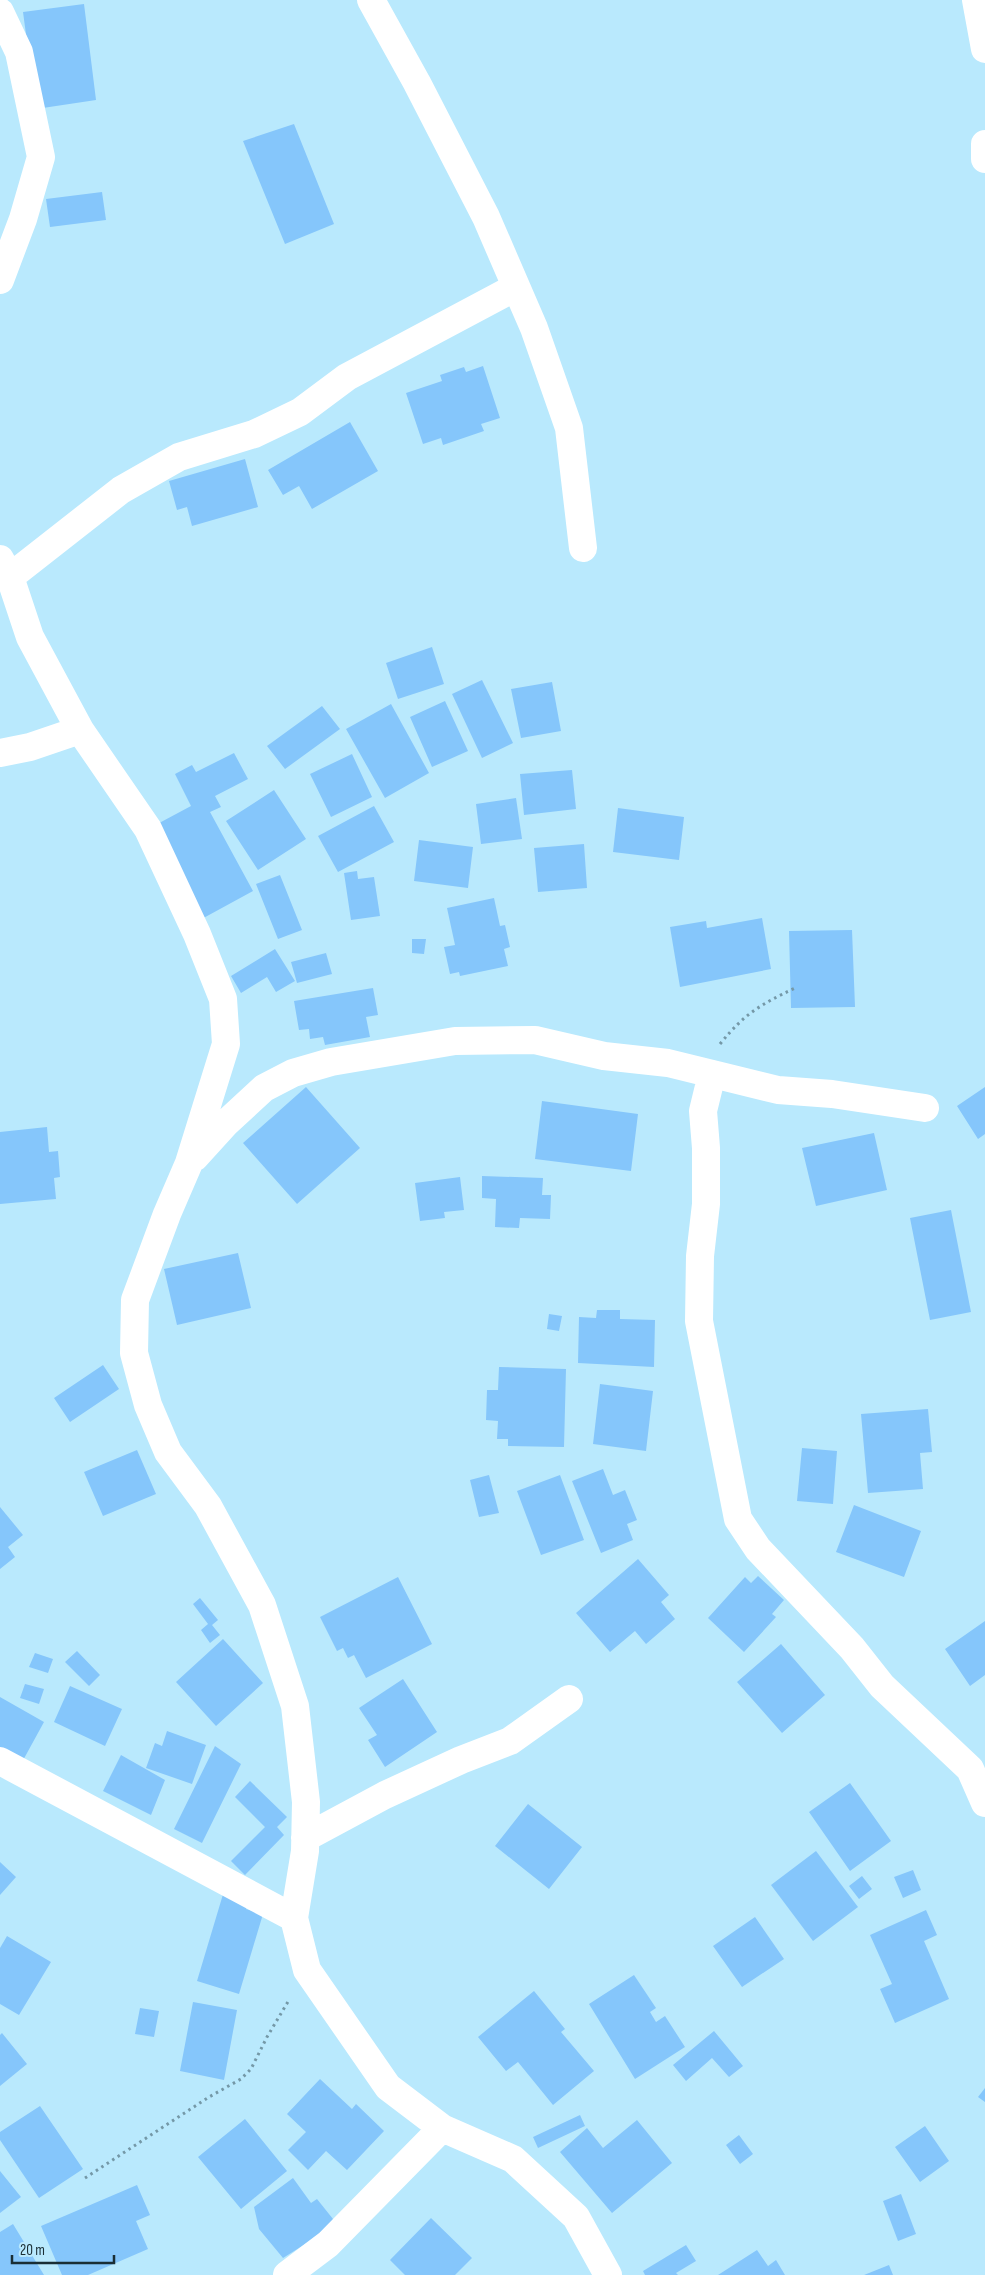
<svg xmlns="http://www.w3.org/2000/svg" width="985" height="2275" viewBox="0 0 985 2275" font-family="'Sofia Sans Condensed',sans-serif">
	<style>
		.building { fill: #85c6fb }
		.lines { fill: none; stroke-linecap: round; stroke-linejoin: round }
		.path { stroke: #7498a7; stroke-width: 3; stroke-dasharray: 2.5 4; stroke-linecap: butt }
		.street { stroke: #fff; stroke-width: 28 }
	</style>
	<rect width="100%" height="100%" fill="#b9e9fd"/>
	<path class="building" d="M84 4 96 100 36 109 23 12Z
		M294 124 334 224 285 244 243 141Z
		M102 192 106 220 50 227 46 199Z
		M483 366 500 418 481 424 484 431 443 445 441 438 423 444 406 393 442 381 440 375 464 367 466 372Z
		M350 422 378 471 312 509 299 486 283 495 268 470Z
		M245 459 258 507 192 526 187 507 177 510 169 481Z
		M432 647 444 684 398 699 386 663Z
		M482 680 513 743 482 758 452 694Z
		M552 682 561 731 521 738 511 689Z
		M445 701 468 751 432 767 410 717Z
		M391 704 429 773 385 798 346 729Z
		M322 706 340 729 285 769 267 746Z
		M234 753 248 779 215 796 221 807 210 812 253 891 198 921 148 829 191 806 175 774 192 765 196 772Z
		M352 754 372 797 331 817 310 774Z
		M572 770 576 809 524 815 520 774Z
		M274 790 306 839 258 870 226 821Z
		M516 798 522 839 481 844 476 804Z
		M374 806 394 842 338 872 318 836Z
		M618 808 684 817 679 860 613 852Z
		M419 840 473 847 468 888 414 881Z
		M584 844 587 888 538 892 534 848Z
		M357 871 358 879 374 877 380 916 351 920 344 873Z
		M280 875 302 930 278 939 256 884Z
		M494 898 500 926 505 925 510 947 504 949 508 966 460 976 459 972 450 974 444 947 455 945 447 908Z
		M762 918 771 969 680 987 670 927 706 921 707 928Z
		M852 930 855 1007 791 1008 789 931Z
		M412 939H426L424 954 412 953Z
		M275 949 295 981 276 992 267 977 241 993 231 976Z
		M326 953 332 974 297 983 291 962Z
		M373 988 378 1015 366 1017 370 1037 325 1045 323 1037 310 1039 309 1029 299 1030 294 1001Z
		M306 1087 360 1148 297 1204 243 1143Z
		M985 1087V1134L978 1139 957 1106Z
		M542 1101 638 1114 631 1171 535 1159Z
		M47 1127 49 1152 58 1151 60 1177 54 1178 56 1199 0 1204V1132Z
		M874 1133 887 1190 816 1206 802 1148Z
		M482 1176 543 1178 542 1195H551L550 1219 520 1218 519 1228 495 1227 496 1199 482 1198Z
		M460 1177 464 1210 444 1212 445 1218 420 1221 415 1183Z
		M951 1210 971 1312 930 1320 910 1218Z
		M238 1253 251 1308 177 1325 164 1269Z
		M597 1310H620V1319L655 1320 654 1367 578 1363 579 1317 596 1318Z
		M549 1314 562 1316 559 1331 547 1329Z
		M103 1365 119 1389 70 1422 54 1398Z
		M499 1367 566 1369 564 1447 508 1446V1439H497L498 1421 486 1420 487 1390H498Z
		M600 1384 653 1391 646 1451 593 1444Z
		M928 1409 932 1452 920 1453 923 1489 868 1493 861 1414Z
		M802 1448 837 1451 833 1504 797 1501Z
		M137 1450 156 1494 103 1516 84 1472Z
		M603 1469 613 1495 625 1490 637 1520 627 1524 633 1540 601 1553 572 1481Z
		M489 1475 499 1513 479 1517 470 1480Z
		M560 1475 584 1540 541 1555 517 1491Z
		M854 1505 921 1531 904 1577 836 1552Z
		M0 1507 23 1535 8 1547 15 1557 0 1569Z
		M638 1559 669 1595 661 1602 675 1619 646 1644 635 1631 610 1652 576 1613Z
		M758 1576 784 1600 772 1614 776 1617 744 1652 708 1618 745 1577 751 1583Z
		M398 1577 432 1644 366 1678 354 1655 348 1658 343 1648 337 1651 320 1617Z
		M200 1598 218 1620 212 1625 220 1635 210 1643 201 1630 208 1624 193 1604Z
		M985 1621V1675L970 1686 945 1649Z
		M223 1639 263 1683 216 1726 176 1682Z
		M781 1644 825 1695 782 1733 737 1682Z
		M77 1651 100 1675 89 1686 65 1662Z
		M35 1653 53 1659 48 1673 29 1667Z
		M403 1679 437 1732 385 1767 368 1740 377 1735 359 1708Z
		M25 1684 44 1689 39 1704 20 1698Z
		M70 1686 122 1709 105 1746 54 1722Z
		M0 1697 44 1722 21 1764 0 1753Z
		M167 1731 206 1745 192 1784 146 1768 155 1743 162 1746Z
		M215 1746 241 1764 202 1843 174 1829Z
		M121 1755 165 1780 151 1815 103 1791Z
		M250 1781 287 1817 277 1827 284 1835 245 1875 231 1861 265 1827 235 1797Z
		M850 1783 891 1841 850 1871 809 1812Z
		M528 1804 582 1847 549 1889 495 1846Z
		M816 1851 858 1907 813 1941 771 1885Z
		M0 1862 16 1877 0 1895Z
		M913 1870 921 1890 903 1898 894 1877Z
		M862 1876 872 1889 859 1899 849 1886Z
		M224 1891 250 1898 246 1909 263 1914 239 1994 197 1981Z
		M926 1910 937 1935 924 1941 949 1999 895 2023 880 1989 892 1984 870 1935Z
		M755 1917 784 1959 742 1987 713 1946Z
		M7 1936 51 1962 19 2015 0 2004V1948Z
		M634 1975 656 2008 650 2012 656 2022 665 2016 685 2047 635 2079 589 2004Z
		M534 1991 565 2029 561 2032 594 2071 553 2105 518 2062 506 2071 478 2037Z
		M193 2002 237 2010 224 2080 180 2071Z
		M140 2008 159 2011 154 2037 135 2034Z
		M714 2031 743 2066 729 2077 712 2058 686 2081 673 2065Z
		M2 2033 27 2064 0 2086V2035Z
		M320 2079 352 2109 356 2104 384 2131 347 2170 326 2151 308 2170 288 2150 306 2132 287 2114Z
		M985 2088V2102L978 2097Z
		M40 2106 83 2169 39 2198 0 2140V2132Z
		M580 2115 585 2126 538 2148 533 2137Z
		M245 2119 287 2171 241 2209 198 2157Z
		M637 2120 672 2163 612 2213 560 2152 587 2128 603 2148Z
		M925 2126 949 2161 920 2182 895 2147Z
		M739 2135 753 2154 740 2164 726 2145Z
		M0 2171 21 2197 0 2213Z
		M293 2178 311 2203 317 2199 337 2224 283 2258 259 2229 254 2207Z
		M137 2185 150 2215 136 2221 148 2249 88 2275H62L41 2226Z
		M901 2194 916 2234 898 2241 883 2201Z
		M431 2218 472 2258 455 2275H405L390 2260Z
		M13 2224 44 2275H0V2232Z
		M686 2245 696 2261 676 2273 678 2275H645L643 2271Z
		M757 2250 768 2266 776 2260 785 2275H718Z
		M889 2265 893 2275H864Z"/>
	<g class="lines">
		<path class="path" d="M720 1044C745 1013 760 1005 795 988
			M85 2178 209 2097 241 2079 251 2069 267 2037 289 2000"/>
		<path class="street" d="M371 0 417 83 486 217 534 328 569 428 583 548
			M976 0 985 49
			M0 12 19 52 41 157 23 219 0 280
			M985 144V159
			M0 559 10 577 30 637 80 730 148 829 197 934 223 999 226 1044 189 1163 167 1214 135 1300 134 1353 148 1405 168 1452 208 1506 262 1605 295 1706 306 1802 305 1851 294 1918 307 1970 388 2087 442 2128 513 2159 576 2217 608 2275
			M10 577 121 490 179 457 254 434 300 412 347 377 516 287
			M0 753 30 747 80 730
			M712 1074 703 1111 706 1148V1204L700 1256 699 1321 738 1519 758 1549 852 1648 882 1686 970 1769 985 1803
			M195 1157 225 1124 264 1088 293 1073 331 1062 455 1041 535 1040 604 1056 668 1063 778 1090 832 1094 925 1108
			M0 1761 294 1918
			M305 1838 385 1795 461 1760 510 1741 569 1699
			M287 2275 328 2244 442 2128"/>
	</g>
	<path d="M12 2255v8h102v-8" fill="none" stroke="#1a2e35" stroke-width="2.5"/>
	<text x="20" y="2255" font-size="15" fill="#1a2e35" stroke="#b9e9fd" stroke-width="4" paint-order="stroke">20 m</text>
</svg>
